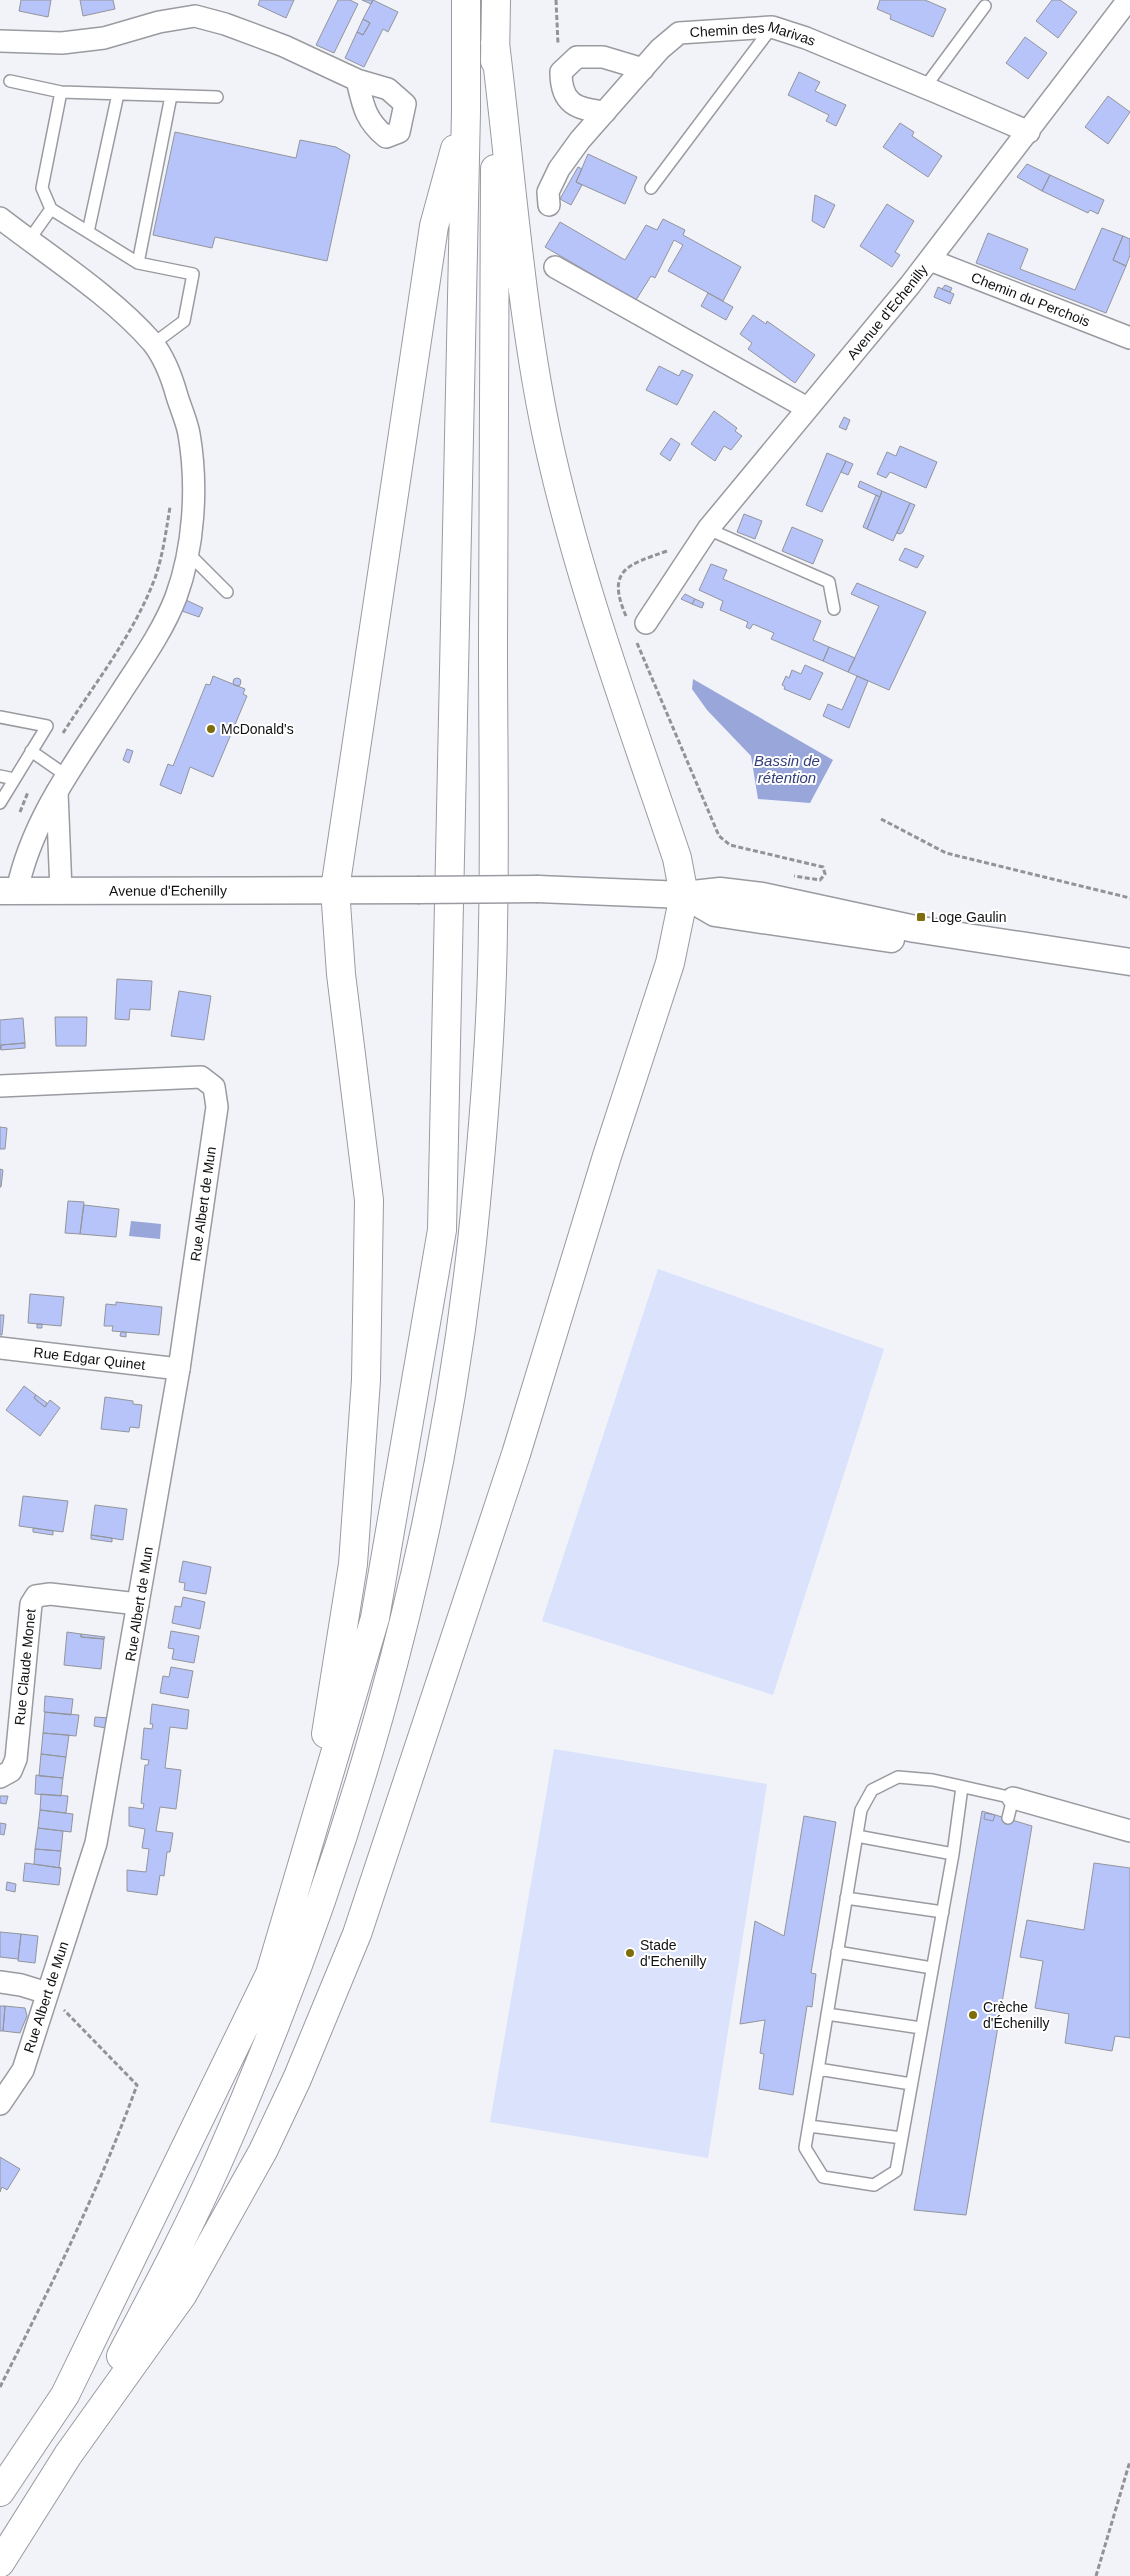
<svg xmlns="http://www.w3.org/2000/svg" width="1130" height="2576" viewBox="0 0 1130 2576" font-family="Arial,sans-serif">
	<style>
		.green { fill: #dae2fc }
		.water { fill: #98a6d9 }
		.building { fill: #b6c4f9; stroke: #94959b }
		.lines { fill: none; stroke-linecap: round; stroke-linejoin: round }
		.service-casing { stroke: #999ba1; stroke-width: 14 }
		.minor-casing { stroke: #999ba1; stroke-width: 24 }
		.tertiary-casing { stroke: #999ba1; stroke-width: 29 }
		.trunk-casing { stroke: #999ba1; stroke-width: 30 }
		.path { stroke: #929398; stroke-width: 3; stroke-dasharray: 5 2.5; stroke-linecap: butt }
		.service { stroke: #fff; stroke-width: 11 }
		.minor { stroke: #fff; stroke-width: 21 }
		.tertiary { stroke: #fff; stroke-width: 26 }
		.trunk { stroke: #fff; stroke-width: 28 }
		.tertiary-bridge-casing { stroke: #999ba1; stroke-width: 29; stroke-linecap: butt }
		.tertiary-bridge { stroke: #fff; stroke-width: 26 }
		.poi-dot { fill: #7e6e0b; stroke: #fff; stroke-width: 2 }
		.labels { text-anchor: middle; stroke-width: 4; stroke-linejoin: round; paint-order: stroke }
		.street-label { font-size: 14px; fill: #111113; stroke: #fff }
		.poi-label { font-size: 14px; fill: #111113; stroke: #fff; text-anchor: start }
		.water-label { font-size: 15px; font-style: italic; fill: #323d7b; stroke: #fff }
	</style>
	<rect width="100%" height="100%" fill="#f1f3f9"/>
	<path class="green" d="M658 1269 884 1349 773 1695 542 1621Z
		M554 1749 767 1784 708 2158 490 2122Z"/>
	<path class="water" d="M693 679 833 760 810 803 758 799 751 756 707 710 692 689Z
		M131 1221 161 1224 160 1239 129 1236Z"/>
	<path class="building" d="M21 0H51L48 17 19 11Z
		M80 0H113L115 9 83 16Z
		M260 0H294L286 18 258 5Z
		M338 0H350L358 4 334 53 316 45Z
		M362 0H373L371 4Z
		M373 0 398 12 388 32 383 29 364 67 345 58 357 32 363 35 370 23 363 19Z
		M880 0H925L946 9 933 37 890 19 891 15 877 9Z
		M1052 0H1060L1077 12 1058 38 1036 21Z
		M363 19 370 23 363 35 357 32Z
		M1025 37 1047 53 1028 79 1006 63Z
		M799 72 820 82 815 91 846 105 836 126 826 121 829 115 788 95Z
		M1108 96 1130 112 1108 144 1085 127Z
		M900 123 914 132 912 136 942 156 928 177 883 147Z
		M175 132 296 158 300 140 336 147 350 155 327 261 215 237 212 248 153 235Z
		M588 154 637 177 625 204 576 182Z
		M1027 164 1050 175 1042 191 1017 177Z
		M578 167 582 169 576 182 582 185 571 205 560 199Z
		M1050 175 1104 200 1098 214 1090 210 1088 213 1042 191Z
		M815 195 835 205 824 228 812 221Z
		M887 204 914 221 895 252 900 255 892 267 860 246Z
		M663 219 685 230 683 235 741 267 723 301 668 271 683 245 674 240 655 278 651 276 636 300 545 247 560 222 625 260 646 225 657 230Z
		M1102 228 1123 236 1113 260 1126 266 1106 313 976 263 988 233 1028 249 1020 269 1075 290Z
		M1123 236 1130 239V255L1126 266 1113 260Z
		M945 285 952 288 950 292 942 289Z
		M938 287 954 294 950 304 934 297Z
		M708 293 733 307 726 320 701 306Z
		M753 315 766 324 767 321 815 355 795 383 748 349 752 343 740 334Z
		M659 366 679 376 682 370 693 375 677 405 646 390Z
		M714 411 737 428 735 431 742 436 731 450 724 446 715 461 691 444Z
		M844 417 850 420 846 430 839 427Z
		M671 438 680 444 670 461 660 454Z
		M900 446 937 462 926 488 890 472 886 478 877 474 887 452 896 456Z
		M827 453 846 461 822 512 806 505Z
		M846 461 853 464 848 475 841 472Z
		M860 481 882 491 880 497 858 487Z
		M882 491 910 503 893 541 867 529Z
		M876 495 880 497 867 529 863 527Z
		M910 503 915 505 903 532 900 534 897 533Z
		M744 514 762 521 755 539 737 532Z
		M792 527 823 540 813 564 782 551Z
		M905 548 924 556 917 568 899 560Z
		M711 564 727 570 723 579 821 621 813 640 829 647 823 661 771 639 774 633 753 624 750 629 746 627 748 622 720 610 723 601 699 590Z
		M857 583 926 612 889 690 848 672 879 606 851 594Z
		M685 594 695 599 692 604 681 599Z
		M695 599 704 603 702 608 692 604Z
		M186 600 203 608 199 617 182 611Z
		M829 647 855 658 848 672 823 661Z
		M805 665 823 673 810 700 784 689 785 687 782 685 786 676 789 678 792 670 801 674Z
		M213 676 245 689 243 694 247 696 213 777 190 767 181 794 160 785 168 764 173 766 206 684 210 685Z
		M857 676 868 681 849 728 823 716 828 704 842 710Z
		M233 682a4 4 0 1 1 8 0a4 4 0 1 1-8 0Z
		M127 749 133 751 129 763 123 760Z
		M117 979 152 981 150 1010 130 1009 129 1020 115 1019Z
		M179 991 211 996 204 1040 171 1036Z
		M55 1017H87L86 1046H56Z
		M23 1018 25 1043 1 1045 0 1050V1020Z
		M25 1043V1048L1 1050V1045Z
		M0 1127 7 1128 5 1149H0Z
		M0 1169 3 1170 1 1187H0Z
		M68 1201 84 1202 80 1234 65 1233Z
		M84 1205 119 1209 116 1237 80 1234Z
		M30 1294 64 1297 61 1326 28 1323Z
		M116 1302 162 1307 159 1335 112 1331 113 1326H104L106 1304 116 1305Z
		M0 1315H4L2 1335H0Z
		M37 1324H42V1328H37Z
		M121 1332H126V1337L120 1336Z
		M24 1386 36 1395 34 1398 45 1407 50 1400 60 1408 40 1436 6 1410Z
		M36 1395 47 1403 45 1407 34 1398Z
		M105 1397 133 1401V1404L142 1405 139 1428 130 1427 129 1432 101 1429Z
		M23 1496 68 1501 63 1532 19 1526Z
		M95 1505 127 1509 123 1540 91 1535Z
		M33 1528 53 1531V1535L33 1532Z
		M91 1535 112 1538V1542L91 1539Z
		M183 1561 211 1567 206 1594 184 1590 185 1583 179 1582Z
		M183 1597 205 1602 200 1629 172 1623 175 1606 181 1607Z
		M171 1631 199 1636 194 1663 172 1659 174 1649 168 1648Z
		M67 1632 81 1634V1637L104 1639 101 1669 64 1665Z
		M81 1634 105 1637 104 1639 81 1637Z
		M171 1667 193 1671 188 1698 160 1693 163 1676 169 1677Z
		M45 1696 73 1699 71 1715 44 1712Z
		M152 1704 189 1710 187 1729 170 1727 165 1768 181 1770 176 1809 160 1807 156 1831 173 1833 170 1852H167L164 1876 160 1875 157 1895 127 1891V1870L146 1872 149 1849 142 1848 145 1829 129 1826V1807L143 1809 144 1804 141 1803 145 1765H148L149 1760 141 1759 144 1728 152 1729 153 1724H150Z
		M45 1712 79 1715 76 1736 43 1733Z
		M95 1717 109 1718 106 1728 94 1726Z
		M43 1733 69 1735 66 1757 41 1754Z
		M41 1754 66 1757 63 1778 39 1776Z
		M36 1775 63 1778 61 1796 35 1794Z
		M41 1794 68 1796 66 1813 40 1810Z
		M0 1796H8L6 1804 0 1803Z
		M40 1810 73 1814 71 1832 38 1828Z
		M982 1811 1032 1826 966 2215 914 2210Z
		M985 1813 995 1815 993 1821 984 1819Z
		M804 1816 836 1822 811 1973 816 1974 812 2007 807 2006 793 2095 759 2089 764 2054 760 2053 765 2020 740 2024 755 1921 784 1936Z
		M0 1823 6 1824 4 1835 0 1834Z
		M38 1828 63 1831 61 1851 35 1849Z
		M35 1849 61 1851 59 1867 61 1868 34 1864Z
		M25 1863 61 1868 59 1885 23 1881Z
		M1094 1863 1130 1868V2038L1115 2036 1112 2051 1065 2043 1069 2014 1035 2008 1043 1961 1020 1957 1027 1920 1084 1930Z
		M7 1882 16 1884 15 1892 6 1890Z
		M0 1932 21 1934 18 1959 0 1957Z
		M21 1934 38 1936 35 1963 18 1961Z
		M0 2006H5L3 2031H0Z
		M5 2006 25 2008 27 2016 20 2033 3 2031Z
		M0 2157 20 2169 7 2190 2 2187 0 2192Z"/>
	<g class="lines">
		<defs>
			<path id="service" d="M10 81 61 92 217 97
				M925 87 985 6
				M651 188 772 27
				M51 209 42 188 61 92
				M88 232 118 94
				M29 240 51 209 138 263 193 274 184 321 153 344
				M138 263 171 96
				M708 529 829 582 834 609
				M187 552 227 592
				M0 717 47 726 0 803
				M31 751 67 776
				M0 776 14 779
				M962 1787 953 1854 896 2171 874 2185 823 2177 805 2148 861 1810 872 1790 898 1777 933 1780 1013 1798 1008 1818
				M857 1836 953 1854
				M846 1898 943 1912
				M837 1952 932 1968
				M827 2014 921 2028
				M818 2069 911 2084
				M809 2126 902 2138"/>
			<g id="minor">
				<path d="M0 41 62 43 104 38 159 22 195 16 225 24 284 46 357 80 388 89 405 104 399 132 386 137C365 120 363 105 357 80"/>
				<path d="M605 112C576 109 561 104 561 72L577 57H603L643 69"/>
				<path id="s1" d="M549 205 548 192 559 169 580 140 660 49 679 33 772 27 806 38 936 92 1029 132"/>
				<path d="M0 218C49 256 112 296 152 342 165 358 172 378 177 396 181 409 187 422 189 434 198 486 194 548 176 597 163 631 140 663 120 694 80 756 32 817 17 891"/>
				<path id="s2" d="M930 260 1130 338"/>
				<path d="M555 267 807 408"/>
				<path id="s3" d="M646 623 708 529 910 285 1128 0"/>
				<path d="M57 792 61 891"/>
				<path d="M0 1086 201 1077 214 1087 217 1107 179 1369 96 1843 23 2070 0 2104"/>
				<path id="s4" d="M0 1348 179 1369"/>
				<path id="s5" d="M0 1777 11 1771 16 1759 31 1604 36 1596 50 1594 138 1604"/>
				<path d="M1013 1798 1130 1831"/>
				<path d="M0 1982 21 1985 47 1993"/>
			</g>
			<g id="tertiary">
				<path d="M538 889 684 895 720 891 762 896 915 929 1130 962"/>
				<path id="s6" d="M0 891 417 890"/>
				<path d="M684 895 715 913 891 939"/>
			</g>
			<path id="trunk" d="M495 61 496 0
				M326 1734 353 1564 366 1380 369 1200 341 974 335 889 434 226 455 149
				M121 2356C154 2293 188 2230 217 2164 346 1874 437 1559 472 1242 483 1137 492 1031 493 926 495 832 493 738 493 643 493 485 495 327 495 169
				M0 2492 65 2395 270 1974 375 1618 442 1230 466 111V0
				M0 2563 68 2455 183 2294 263 2151 297 2079 357 1934 516 1454 607 1156 670 963 684 895 677 858C630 718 578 580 547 436 520 308 511 172 495 43"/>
		</defs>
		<use href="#service" class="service-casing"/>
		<use href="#minor" class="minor-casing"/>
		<use href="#tertiary" class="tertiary-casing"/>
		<use href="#trunk" class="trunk-casing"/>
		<path class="path" d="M556 0 558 44
			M626 616C606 570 627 565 667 551
			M637 643 719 836 730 845 823 867 825 874 820 880 794 876
			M63 733C95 683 134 634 155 578 163 555 166 531 170 507
			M20 812 28 792
			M881 819 946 853 1130 898
			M0 2387C50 2288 99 2190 137 2085L64 2010
			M1096 2576 1130 2461"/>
		<use href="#service" class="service"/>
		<use href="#minor" class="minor"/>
		<use href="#tertiary" class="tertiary"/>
		<use href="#trunk" class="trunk"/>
		<defs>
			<path id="tertiary-bridge" d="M417 890 538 889"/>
		</defs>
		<use href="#tertiary-bridge" class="tertiary-bridge-casing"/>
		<use href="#tertiary-bridge" class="tertiary-bridge"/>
	</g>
	<g class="poi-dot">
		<circle cx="211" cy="729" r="5"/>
		<rect x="916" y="912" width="10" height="10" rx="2.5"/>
		<circle cx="630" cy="1953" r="5"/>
		<circle cx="973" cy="2015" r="5"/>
	</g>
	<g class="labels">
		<g class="street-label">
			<text dy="5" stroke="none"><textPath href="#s1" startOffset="295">Chemin des Marivas</textPath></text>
			<text dy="5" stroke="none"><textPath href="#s2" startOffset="108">Chemin du Perchois</textPath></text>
			<text dy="5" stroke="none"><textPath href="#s3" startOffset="394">Avenue d'Echenilly</textPath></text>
			<text dy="5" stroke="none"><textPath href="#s6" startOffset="168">Avenue d'Echenilly</textPath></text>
			<text transform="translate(203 1204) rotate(-82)" y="5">Rue Albert de Mun</text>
			<text dy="5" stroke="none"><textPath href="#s4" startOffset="90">Rue Edgar Quinet</textPath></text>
			<text transform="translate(139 1604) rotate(-81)" y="5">Rue Albert de Mun</text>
			<text dy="5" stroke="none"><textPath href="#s5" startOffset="118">Rue Claude Monet</textPath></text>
			<text transform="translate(46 1997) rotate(-72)" y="5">Rue Albert de Mun</text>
		</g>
		<g class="poi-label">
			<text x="221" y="734">McDonald's</text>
			<text x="931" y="922">Loge Gaulin</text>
			<text x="640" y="1950">Stade<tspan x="640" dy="16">d'Echenilly</tspan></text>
			<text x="983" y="2012">Crèche<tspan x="983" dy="16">d'Échenilly</tspan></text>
		</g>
		<g class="water-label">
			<text x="787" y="766">Bassin de<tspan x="787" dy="17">rétention</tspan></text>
		</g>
	</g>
</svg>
